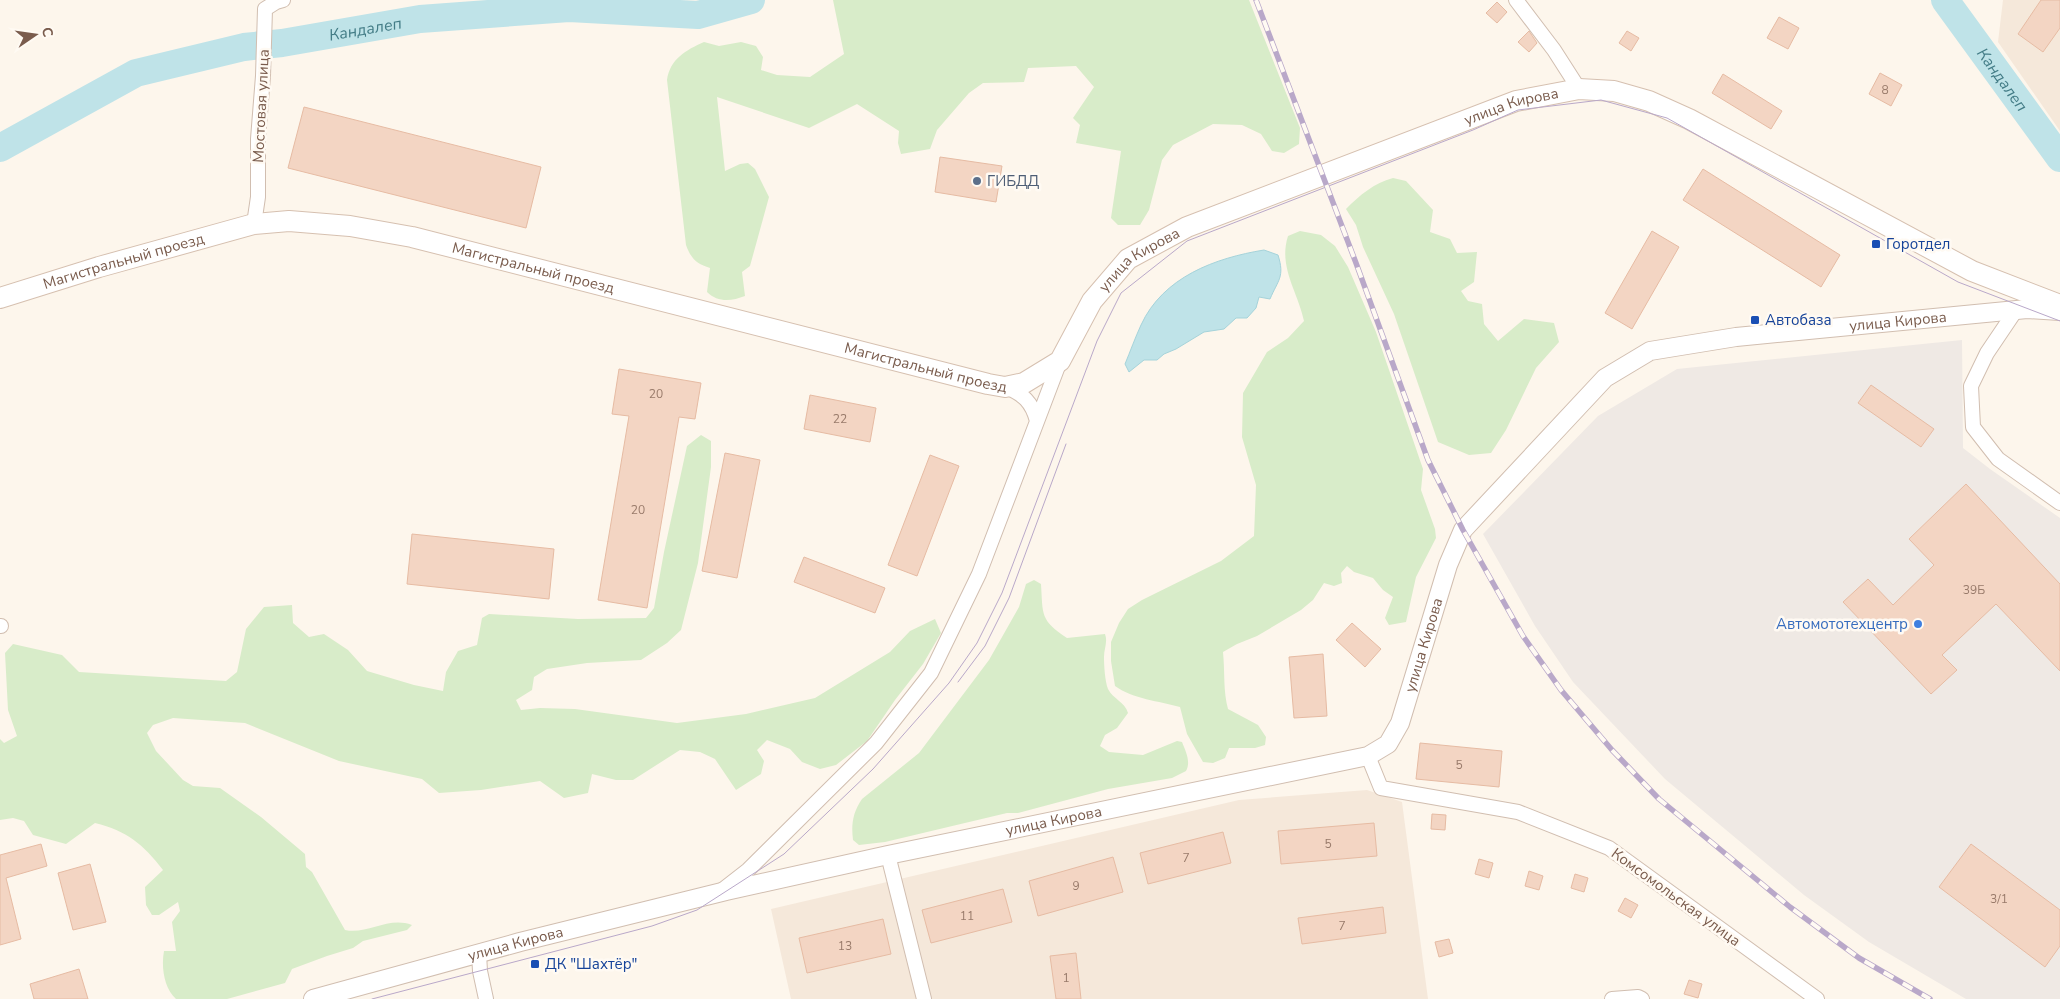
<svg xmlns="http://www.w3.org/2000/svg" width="2060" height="999" viewBox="0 0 2060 999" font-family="'Nunito Sans',sans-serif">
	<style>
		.residential { fill: #f5e8da }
		.industrial { fill: #efe9e4 }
		.green { fill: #d8ecc9 }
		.water { fill: #bfe3e8; stroke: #a5d3da }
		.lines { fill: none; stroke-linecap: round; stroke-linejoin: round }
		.river { stroke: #bfe3e8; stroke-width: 28 }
		.building { fill: #f3d5c3; stroke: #e6bba3 }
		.minor-casing { stroke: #d1beb0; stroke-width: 16 }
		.tertiary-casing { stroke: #d1beb0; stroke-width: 20 }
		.secondary-casing { stroke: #d6c0b0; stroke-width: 22 }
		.minor { stroke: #fff; stroke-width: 14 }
		.tertiary { stroke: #fff; stroke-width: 18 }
		.secondary { stroke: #fff; stroke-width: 20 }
		.tram { stroke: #b9a8c9; stroke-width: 1 }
		.rail-casing { stroke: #b9a8c9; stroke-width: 5.5 }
		.rail { stroke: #fffaf3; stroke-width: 4; stroke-dasharray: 11; stroke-linecap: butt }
		.service-dot { fill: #5c6f8a; stroke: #fffaf3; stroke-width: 2 }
		.transit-dot { fill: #1a4fb4; stroke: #fffaf3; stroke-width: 2 }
		.shop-dot { fill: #3f7fe0; stroke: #fffaf3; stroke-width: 2 }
		.labels { text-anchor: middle; stroke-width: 5; stroke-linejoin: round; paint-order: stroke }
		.number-label { font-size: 12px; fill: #987a6a }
		.street-label { font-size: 15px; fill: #7a5c4d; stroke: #fffaf3 }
		.service-label { font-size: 15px; fill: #4e5e75; stroke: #fffaf3; text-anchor: start }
		.transit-label { font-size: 15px; fill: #164399; stroke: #fffaf3; text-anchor: start }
		.shop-label { font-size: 15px; fill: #366cbe; stroke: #fffaf3; text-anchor: end }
		.water-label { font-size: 16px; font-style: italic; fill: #437c86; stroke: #fffaf3 }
	</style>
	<rect width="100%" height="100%" fill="#fdf6ec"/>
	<path class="residential" d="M2003 0H2060V131L1998 42Z
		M1367 790 1402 802 1428 999H791L771 909 1239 800Z"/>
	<path class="industrial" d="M1962 340 1963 448 1990 469 2060 518V999H1966L1869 942 1804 895 1665 779 1573 682 1535 626 1483 534 1598 416 1677 369Z"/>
	<path class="green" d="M833 0H1249L1300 128 1299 144 1284 153 1272 151 1261 134 1242 125 1213 124 1173 145 1162 160 1149 210 1140 225H1118L1111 218 1121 151 1076 143 1080 125 1073 118 1094 87 1076 66 1028 68 1024 82 983 83 969 93 937 130 930 149 901 154 898 143 899 131 857 104 809 128 717 97 725 171 740 164 748 163 755 169 769 197 750 266 742 272 745 296C732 301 718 303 707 292L710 268C697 264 691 259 686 245L667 80C670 59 686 50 704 42L719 46 741 42 756 46 763 57 761 70 777 75 810 77 844 54Z
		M1393 178 1406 181 1433 210 1430 232 1450 239 1457 253 1477 252 1474 282 1461 291 1468 301 1482 304 1484 324 1498 341 1524 319 1554 323 1559 342 1536 368 1506 430 1491 453 1469 455 1438 442 1394 314 1363 247 1356 225 1346 209C1360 195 1374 183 1393 178Z
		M1300 231 1321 235 1335 246 1348 267 1376 332 1423 469 1421 490 1435 529 1436 538 1416 577 1406 622 1389 625 1385 618 1393 597 1383 590 1373 578 1354 572 1347 566 1341 573 1342 583 1334 586 1324 583 1313 600 1301 610 1257 636 1237 644 1223 652C1225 672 1223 690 1228 709L1258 725 1266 737 1265 745 1255 748H1229L1225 758 1213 763 1203 762 1187 734 1180 707C1159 701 1133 699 1115 686L1111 661V642L1119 623 1128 609 1142 600 1221 561 1254 536 1256 485 1242 437 1243 393 1267 352 1288 338 1304 321C1298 292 1278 267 1288 236Z
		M701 435 711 441V467L698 563 681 630 667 643 641 660 587 663 547 669 534 677 532 690 516 700 521 710 540 708 575 709 677 723 746 714 815 698 890 652 910 631 935 619 941 633 923 664 895 700 867 741 836 765 820 769 802 762 790 749 767 740 757 750 764 761 761 774 736 790 715 759 700 752 680 750 633 780H616L592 774 588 793 564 798 540 781 481 790 439 793 422 779 339 761 245 723 173 718 153 725 147 733 156 751 183 780 193 786 220 788 261 817 305 854 306 867 312 872 345 930C367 935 388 916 412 925L407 930 363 941 353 948 327 956 292 969 285 983 227 999H176C164 988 161 967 164 951H176L172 922 180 911 178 902 159 915H152L146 905 145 887 163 870C143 844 127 831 95 823L66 844 33 835 24 821 13 818 0 820V739L4 743 17 736 8 710 5 653 13 644 62 655 79 672 226 681 237 672 246 629 264 607 292 605 293 623 309 637 324 634 348 650 367 671 414 685 443 691 446 672 458 651 477 645 482 618 489 614 578 619 646 618 654 608 664 552 687 446Z
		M1034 580 1041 584C1043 615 1040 620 1067 638L1105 634C1108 642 1104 649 1104 657 1104 666 1105 681 1108 689 1113 699 1125 702 1128 713L1117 728 1105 735 1100 746 1109 752 1143 755 1177 741 1182 742C1186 752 1191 762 1186 771L1172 778 1108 789 1018 813H1007L885 842 859 845 853 840C851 824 853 812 862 799L919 753 989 660 1019 607 1026 584Z"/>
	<path class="water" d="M1264 250 1278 255C1285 277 1278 280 1270 299L1259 297 1256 308 1247 318H1236L1224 329 1204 332 1176 349 1164 354 1157 360H1144L1129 372 1125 364C1130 352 1135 338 1141 325 1163 277 1215 258 1264 250Z"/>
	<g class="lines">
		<g class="river">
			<path id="s1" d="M1945 0 2060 158"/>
			<path id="s2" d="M0 148 136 73 244 47 282 43 420 19 569 8 698 15 751 0"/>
		</g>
	</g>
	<path class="building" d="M2041 0H2060V28L2043 52 2018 34Z
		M1497 2 1507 12 1497 23 1486 13Z
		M1779 17 1799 28 1788 49 1767 38Z
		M1529 31 1537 43 1529 52 1518 42Z
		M1627 31 1639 38 1631 51 1619 43Z
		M1880 73 1902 85 1891 106 1869 94Z
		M1723 74 1782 111 1771 129 1712 93Z
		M304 107 541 167 526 228 288 168Z
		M940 157 1002 166 996 202 935 192Z
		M1703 169 1840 255 1821 287 1683 200Z
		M1652 231 1679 247 1632 329 1605 313Z
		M619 369 701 383 695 419 679 417 647 608 598 600 629 416 612 414Z
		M1871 385 1934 429 1921 447 1858 403Z
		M810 395 876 408 870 442 804 429Z
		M725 453 760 460 737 578 702 571Z
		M930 455 959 466 917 576 888 565Z
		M1966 484 2060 584V671L1996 604 1942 655 1957 670 1931 694 1843 602 1868 579 1893 605 1934 565 1909 539Z
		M412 534 554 549 549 599 407 584Z
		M804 557 885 588 875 613 794 582Z
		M1352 623 1381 649 1365 667 1336 640Z
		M1323 654 1327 716 1294 718 1289 657Z
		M1420 743 1502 751 1499 787 1416 779Z
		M1432 814 1446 815 1445 830 1431 829Z
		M1374 823 1377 856 1281 864 1278 831Z
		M1223 832 1231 863 1148 884 1140 853Z
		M41 844 47 866 6 878 21 939 0 945V855Z
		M1971 844 2060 910V946L2045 967 1939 887Z
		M1113 857 1123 892 1038 916 1029 881Z
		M1479 859 1493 863 1489 878 1475 874Z
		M90 864 106 922 73 930 58 873Z
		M1529 871 1543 876 1539 890 1525 886Z
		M1575 874 1588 878 1584 892 1571 888Z
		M1003 889 1012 922 931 943 922 910Z
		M1625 898 1638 905 1631 918 1618 911Z
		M1383 907 1386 933 1302 944 1298 918Z
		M883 919 891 954 807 973 799 938Z
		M1449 939 1453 953 1439 957 1435 942Z
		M1076 953 1081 999H1056L1050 956Z
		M79 969 88 999H34L30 984Z
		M1689 980 1702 984 1698 998 1684 994Z"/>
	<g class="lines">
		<defs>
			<path id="minor" d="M1516 0 1554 50 1579 89
				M254 224 258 197V139L263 76 265 9 276 2 283 0
				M2016 310 1987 353 1971 386 1973 427 1998 459 2060 503
				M1006 387C1023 394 1032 402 1037 421
				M0 626H1
				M1368 756 1381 788 1518 812 1609 848 1817 999
				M888 855 924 999
				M721 891 748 870 876 743 931 673 979 574 1060 361
				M479 954 480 971 486 999
				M1612 999 1638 997 1642 999"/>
			<g id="tertiary">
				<path id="s3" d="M313 999 520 942 726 891 888 855 1368 756 1388 744 1400 723 1448 565 1463 530 1605 378 1650 351 1736 337 2027 309 2060 311"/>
			</g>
			<g id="secondary">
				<path id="s4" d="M0 298 99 267 254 224 289 221 350 226 412 237 988 384 1005 387 1024 383 1060 361 1092 301 1128 259 1187 227 1516 101 1579 89 1614 91 1649 101 1689 119 1972 271 2060 305"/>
			</g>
		</defs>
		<use href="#minor" class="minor-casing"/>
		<use href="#tertiary" class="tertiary-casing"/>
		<use href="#secondary" class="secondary-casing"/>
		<use href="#minor" class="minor"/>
		<use href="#tertiary" class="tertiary"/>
		<use href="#secondary" class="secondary"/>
		<path class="tram" d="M958 682 985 646 1009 598 1066 444
			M372 999 652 926 697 910 784 854 873 769 949 683 977 643 1002 593 1097 341 1121 293 1187 241 1473 130 1518 110 1601 100 1667 118 1958 282 2060 321"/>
		<defs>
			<path id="rail" d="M1256 0 1356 263 1428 460 1463 530 1523 636 1561 690 1612 750 1659 799 1790 907 1859 958 1930 999"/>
		</defs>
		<use href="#rail" class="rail-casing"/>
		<use href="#rail" class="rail"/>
	</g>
	<circle class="service-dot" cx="977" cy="181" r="5"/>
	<g class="transit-dot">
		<rect x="1871" y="239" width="10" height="10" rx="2.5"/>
		<rect x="1750" y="315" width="10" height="10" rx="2.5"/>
		<rect x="530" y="959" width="10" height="10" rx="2.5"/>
	</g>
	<circle class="shop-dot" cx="1918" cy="624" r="5"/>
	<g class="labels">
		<g class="number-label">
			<text x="1885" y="94">8</text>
			<text x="656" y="398">20</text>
			<text x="840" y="423">22</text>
			<text x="638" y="514">20</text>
			<text x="1974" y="594">39Б</text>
			<text x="1459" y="769">5</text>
			<text x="1328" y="848">5</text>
			<text x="1186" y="862">7</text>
			<text x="1076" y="890">9</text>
			<text x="1999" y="903">3/1</text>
			<text x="967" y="920">11</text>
			<text x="1342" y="930">7</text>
			<text x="845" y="950">13</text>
			<text x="1066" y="982">1</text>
		</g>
		<g class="street-label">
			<text transform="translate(261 106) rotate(-87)" y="5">Мостовая улица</text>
			<text dy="5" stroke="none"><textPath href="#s4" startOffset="1634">улица Кирова</textPath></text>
			<text dy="5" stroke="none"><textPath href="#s4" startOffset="129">Магистральный проезд</textPath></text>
			<text dy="5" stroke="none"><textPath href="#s4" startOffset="1229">улица Кирова</textPath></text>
			<text dy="5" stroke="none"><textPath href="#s4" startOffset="549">Магистральный проезд</textPath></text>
			<text dy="5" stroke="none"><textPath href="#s3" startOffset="1844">улица Кирова</textPath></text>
			<text dy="5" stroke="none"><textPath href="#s4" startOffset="954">Магистральный проезд</textPath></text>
			<text dy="5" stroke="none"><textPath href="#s3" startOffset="1212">улица Кирова</textPath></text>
			<text dy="5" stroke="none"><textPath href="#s3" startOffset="762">улица Кирова</textPath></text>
			<text transform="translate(1676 897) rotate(36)" y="5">Комсомольская улица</text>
			<text dy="5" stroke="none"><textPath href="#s3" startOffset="210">улица Кирова</textPath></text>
		</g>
		<g class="service-label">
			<text x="987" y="186">ГИБДД</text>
		</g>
		<g class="transit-label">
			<text x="1886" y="249">Горотдел</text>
			<text x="1765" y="325">Автобаза</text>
			<text x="545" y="969">ДК "Шахтёр"</text>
		</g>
		<g class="shop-label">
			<text x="1908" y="629">Автомототехцентр</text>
		</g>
		<g class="water-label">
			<text dy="6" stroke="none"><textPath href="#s2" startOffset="389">Кандалеп</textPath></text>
			<text dy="6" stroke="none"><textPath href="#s1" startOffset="98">Кандалеп</textPath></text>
		</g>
	</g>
	<g transform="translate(35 35) rotate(77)" stroke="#fffaf3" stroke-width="4" paint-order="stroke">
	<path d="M0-4L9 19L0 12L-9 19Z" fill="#7a5c4d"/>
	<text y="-8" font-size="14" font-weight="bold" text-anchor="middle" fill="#7a5c4d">С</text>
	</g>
</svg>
